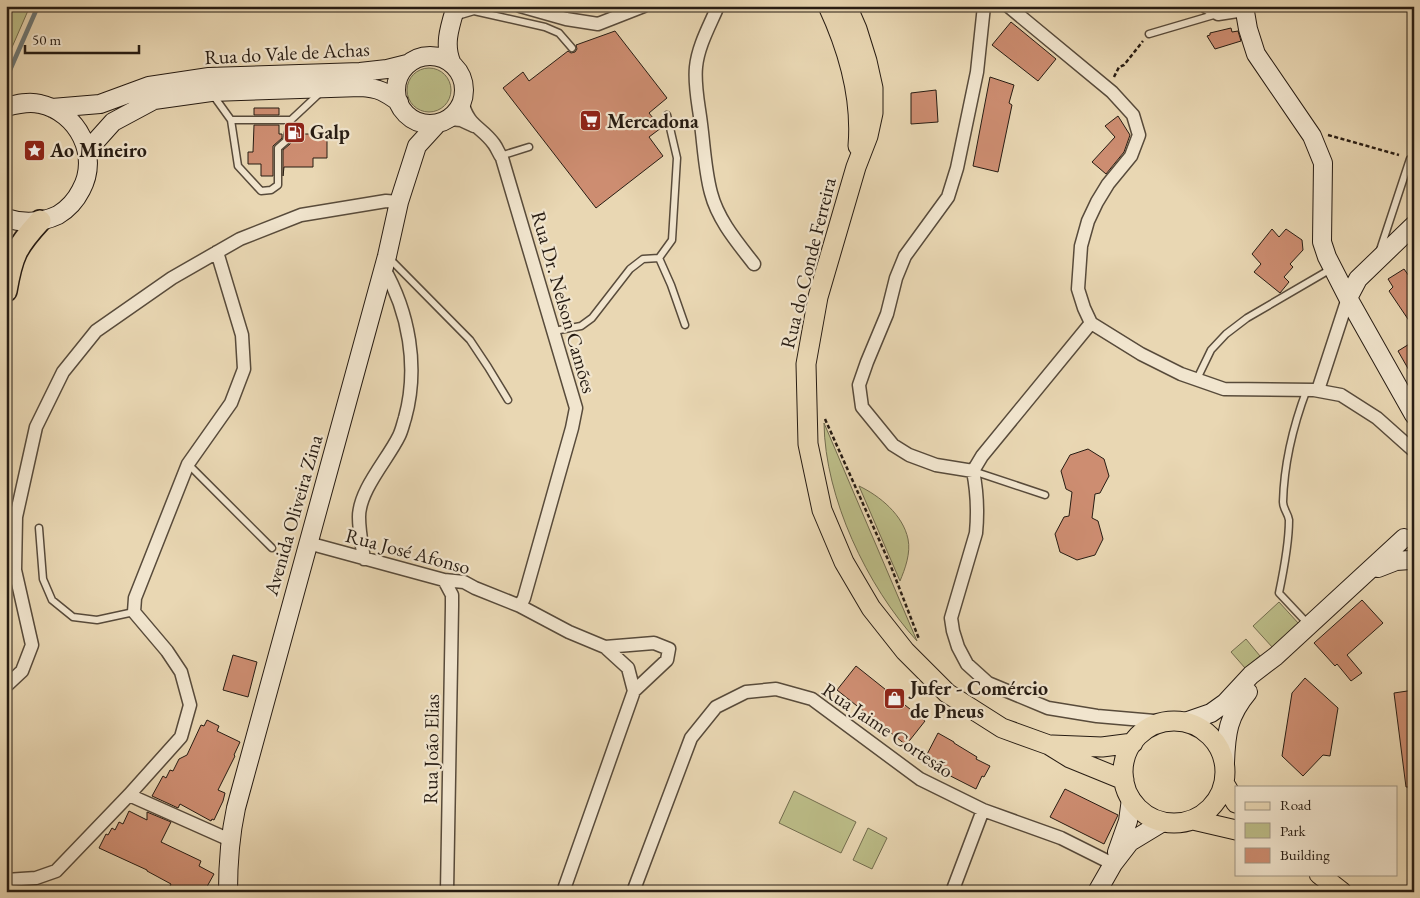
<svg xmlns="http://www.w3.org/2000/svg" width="1420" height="898" viewBox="0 0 1420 898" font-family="'EB Garamond',serif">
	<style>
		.green { fill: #bcbd88; stroke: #726c4e }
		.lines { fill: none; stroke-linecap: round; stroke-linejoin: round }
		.stream { stroke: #6e7876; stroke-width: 4.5 }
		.building { fill: #cd8d71; stroke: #271c13 }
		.lane-casing { stroke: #584b3b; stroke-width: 9 }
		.street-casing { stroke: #584b3b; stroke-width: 15 }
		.secondary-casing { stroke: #271c13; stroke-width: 20 }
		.primary-casing { stroke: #271c13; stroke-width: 21 }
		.highway-casing { stroke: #271c13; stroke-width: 24 }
		.path { stroke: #271c13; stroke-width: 2.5; stroke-dasharray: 4 2.5; stroke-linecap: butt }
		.lane { stroke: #f1e5ce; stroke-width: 6 }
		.street { stroke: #f1e5ce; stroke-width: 12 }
		.secondary { stroke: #f1e5ce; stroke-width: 18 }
		.primary { stroke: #e9d7b3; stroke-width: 19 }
		.highway { stroke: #e9d7b3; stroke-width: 21 }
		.labels { text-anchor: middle; stroke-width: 4.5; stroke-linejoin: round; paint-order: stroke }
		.street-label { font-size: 20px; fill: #271c13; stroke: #f1e5ce }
		.poi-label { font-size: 20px; font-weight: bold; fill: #271c13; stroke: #f1e5ce; text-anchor: start }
	</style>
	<rect width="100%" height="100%" fill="#e9d7b3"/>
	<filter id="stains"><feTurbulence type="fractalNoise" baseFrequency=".004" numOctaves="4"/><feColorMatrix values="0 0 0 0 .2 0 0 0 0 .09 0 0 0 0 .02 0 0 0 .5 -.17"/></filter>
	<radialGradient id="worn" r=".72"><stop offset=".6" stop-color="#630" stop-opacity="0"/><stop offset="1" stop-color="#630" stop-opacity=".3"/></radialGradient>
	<path class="green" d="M6 6H30L6 61Z
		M407 90a22 22 0 1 1 44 0a22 22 0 1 1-44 0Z
		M824 423 917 641C867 586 825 498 824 423Z
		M859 486C880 496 903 515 908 539 911 553 905 569 900 581Z
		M1279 602 1299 624 1273 648 1253 626Z
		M1246 639 1260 656 1245 668 1231 652Z
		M794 791 856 822 841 853 779 823Z
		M868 828 887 838 872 869 853 860Z"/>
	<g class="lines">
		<path class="stream" d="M10 70 38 6"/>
	</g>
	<path class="building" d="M1011 22 1056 59 1038 81 992 45Z
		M1231 28 1232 32 1238 31 1241 41 1215 49 1207 36 1210 35V33Z
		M615 31 667 98 649 113 661 128 649 137 663 156 596 208 503 88 523 72 529 81 568 51 571 53 575 52 577 49 576 45Z
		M990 77 1014 85 1009 103 1012 105 998 172 973 166Z
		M936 90 938 122 911 124V93Z
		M254 108H279V115H254Z
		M1118 116 1130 135 1124 152 1106 174 1092 162 1115 137 1105 126Z
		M254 125H279V134H282V138L273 146V176H261V164H248V152H253Z
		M293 134H327V158H313V167H284L283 176V150L290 144Z
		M1272 229 1279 237 1286 229 1302 240 1303 250 1290 264 1293 267 1284 277 1289 282 1280 293 1254 272 1261 264 1252 254Z
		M1404 269 1414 283V328L1389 291 1393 287 1388 279Z
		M1414 341V379L1398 351Z
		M1088 449 1104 459 1109 476 1100 493 1095 494 1092 518 1098 521 1103 539 1095 555 1077 560 1060 552 1055 534 1064 517 1069 516 1072 492 1066 489 1061 471 1070 455Z
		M1362 600 1383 623 1347 655 1362 673 1351 681 1337 664 1335 666 1314 643Z
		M233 655 257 662 248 697 223 690Z
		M856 666 925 721 906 745 837 690Z
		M1305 678 1338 708 1330 756 1323 755 1303 776 1282 756 1292 693Z
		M1414 690V787H1406L1394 693Z
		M207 720 219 726 217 731 240 742 234 755 235 756 218 790 225 793 223 801 214 820 212 819 211 821 180 804 178 808 152 796 163 776 166 778 170 770 173 771 179 759 187 755 201 725 204 726Z
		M938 733 954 742V743L977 757 976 759 990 766 984 777 982 776 976 789 923 762Z
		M1065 789 1118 815 1104 844 1050 817Z
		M129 811 147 820V812L171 822 161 842 201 861 199 866 214 874 204 892H177L169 888 171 884 147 871V870L99 848 106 834 108 835 112 828 115 830 119 822 123 824Z"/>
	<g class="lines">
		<defs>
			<path id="lane" d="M457 16 474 11 545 27 559 33 572 48
				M1149 34 1217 14
				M213 95 231 120H291L322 91
				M231 120 238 166 261 191 271 190 278 185V148L286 141 291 120
				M500 156 529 147
				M1380 250 1410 159
				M389 258 470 340 488 367 508 400
				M659 258 671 285 685 325
				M554 331 581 326 592 318 630 269 643 259 659 258 672 240 677 158 667 115
				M1196 381 1211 350 1226 334 1247 318 1331 269
				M1307 389C1293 426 1284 463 1283 502 1283 509 1288 513 1289 520 1289 544 1284 569 1279 593L1309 625
				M188 464 272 548
				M973 471 1045 495
				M39 528 43 579 52 600 73 617 97 620 134 612"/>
			<path id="street" d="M520 6 566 19 598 24 644 6
				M718 6C710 25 698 46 696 67 694 86 699 106 701 124 704 147 705 171 711 193 718 220 737 242 754 264
				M984 6 977 72 957 168 948 197 905 256 896 278 887 314 867 362 859 385 862 407 893 445 909 455 936 465 973 471 982 456 1091 323
				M1008 6 1112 92 1133 115 1139 135 1131 156 1108 184 1097 202 1088 221 1081 246 1078 289 1084 308 1091 323 1141 354 1181 374 1224 389 1314 390 1341 395 1377 418 1414 451
				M1205 6 1218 14 1244 10
				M462 101C468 127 481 126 494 144 497 148 499 154 502 158L576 408 572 428 524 598 520 606
				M449 119 461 120 474 126
				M1318 390 1348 298
				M973 471C977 491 978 512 976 533L951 618 953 631 958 647 967 664 988 683 1048 708 1097 716 1166 722
				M308 543 444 580 464 582 475 588 520 606 569 632 605 647 628 668 634 691 563 892
				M364 559C362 545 359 531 359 517 359 490 388 459 399 436 402 430 403 424 405 418 419 367 409 312 383 267
				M444 580 452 595V606L447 892
				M605 647 654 643 669 649 667 660 634 691
				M6 686 22 671 32 645 15 570 16 517 36 427 63 372 96 331 172 278 240 239 301 215 386 201 399 202
				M129 795 230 840
				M6 880 36 878 56 871 129 795 181 737 190 705 181 672 167 651 134 612 135 598 188 464 231 403 244 369 242 335 217 252
				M633 892 691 738 716 707 746 692 776 689 812 699 920 779 983 810 1061 838 1113 864
				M952 892 983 810"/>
			<path id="secondary" d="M1244 6 1248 29 1256 54 1312 136 1323 163 1322 242 1327 257 1348 298 1414 415
				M396 90a34 34 0 1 1 68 0a34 34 0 1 1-68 0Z
				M452 64C443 45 450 26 456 6
				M6 107C17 104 29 101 40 104 78 112 100 156 81 190 76 200 68 209 58 215 41 223 24 224 6 218
				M52 108 100 104 149 86 209 77 360 72 387 69 407 64
				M87 151 113 122 154 100 211 92 361 87C379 88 385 92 399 102
				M1348 298 1358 279 1414 225
				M1378 568 1396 561 1410 560
				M1185 722 1211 713 1225 703 1251 675 1276 656 1404 538
				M1225 763C1226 733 1228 716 1248 692
				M1117 852 1128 821 1131 799
				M228 892C228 863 230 836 236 808L387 256 399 202 417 146 438 123
				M1097 892 1113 864 1130 842 1163 822"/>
			<path id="primary" d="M828 6C848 49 862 98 858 146
				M847 6 857 29 867 61 873 88V113L868 136 856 167 818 297 806 364 808 444 822 510 844 562 871 608 905 651 947 693 1002 728 1049 745 1070 758 1124 780
				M1123 772a51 51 0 1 1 102 0a51 51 0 1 1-102 0Z
				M1052 745 1102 747 1133 743
				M1224 783 1236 803
				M1193 820 1236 830
				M1319 874 1342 892"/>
			<path id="highway" d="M6 291C12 256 16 247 40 221"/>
		</defs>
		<use href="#lane" class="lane-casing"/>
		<use href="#street" class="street-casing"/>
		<use href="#secondary" class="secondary-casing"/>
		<use href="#primary" class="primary-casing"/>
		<use href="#highway" class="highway-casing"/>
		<path class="path" d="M1114 77 1119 67 1124 65 1143 41
			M1328 135 1399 155
			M825 419 890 564 919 639"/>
		<use href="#lane" class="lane"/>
		<use href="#street" class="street"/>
		<use href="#secondary" class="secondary"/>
		<use href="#primary" class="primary"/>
		<use href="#highway" class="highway"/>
	</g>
	<defs>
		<symbol id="supermarket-square" viewBox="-11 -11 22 22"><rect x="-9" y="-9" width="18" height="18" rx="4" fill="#8f2418" stroke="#f1e5ce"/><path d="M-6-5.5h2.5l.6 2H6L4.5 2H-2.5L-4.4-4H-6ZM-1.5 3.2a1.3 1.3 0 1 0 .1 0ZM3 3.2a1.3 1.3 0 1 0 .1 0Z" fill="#fff"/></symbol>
		<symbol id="fuel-square" viewBox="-11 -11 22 22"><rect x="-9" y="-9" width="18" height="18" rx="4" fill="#8f2418" stroke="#f1e5ce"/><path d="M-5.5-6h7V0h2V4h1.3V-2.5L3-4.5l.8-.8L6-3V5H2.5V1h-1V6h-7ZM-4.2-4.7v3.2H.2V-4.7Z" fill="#fff"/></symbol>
		<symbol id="sight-square" viewBox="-11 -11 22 22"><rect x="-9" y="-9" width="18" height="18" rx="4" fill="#8f2418" stroke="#f1e5ce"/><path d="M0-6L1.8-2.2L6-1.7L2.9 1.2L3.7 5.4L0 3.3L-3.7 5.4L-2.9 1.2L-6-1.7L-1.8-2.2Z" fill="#fff"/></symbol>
		<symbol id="shop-square" viewBox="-11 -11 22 22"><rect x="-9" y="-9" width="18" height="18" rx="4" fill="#8f2418" stroke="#f1e5ce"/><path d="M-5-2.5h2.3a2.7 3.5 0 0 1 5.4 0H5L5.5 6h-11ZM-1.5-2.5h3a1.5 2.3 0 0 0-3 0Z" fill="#fff"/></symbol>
	</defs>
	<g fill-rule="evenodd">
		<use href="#supermarket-square" x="578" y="108" width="25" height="25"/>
		<use href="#fuel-square" x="282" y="120" width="25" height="25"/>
		<use href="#sight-square" x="22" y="138" width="25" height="25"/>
		<use href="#shop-square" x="882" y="686" width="25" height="25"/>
	</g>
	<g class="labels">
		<g class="street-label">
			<text transform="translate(287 53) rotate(-3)" y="7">Rua do Vale de Achas</text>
			<text transform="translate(808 263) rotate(-76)" y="7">Rua do Conde Ferreira</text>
			<text transform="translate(564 302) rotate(74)" y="7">Rua Dr. Nelson Camões</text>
			<text transform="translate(293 515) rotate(-74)" y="7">Avenida Oliveira Zina</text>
			<text transform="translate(408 551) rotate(15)" y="7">Rua José Afonso</text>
			<text transform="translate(888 730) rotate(34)" y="7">Rua Jaime Cortesão</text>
			<text transform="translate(431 749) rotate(-89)" y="7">Rua João Elias</text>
		</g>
		<g class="poi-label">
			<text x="607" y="128">Mercadona</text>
			<text x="310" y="139">Galp</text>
			<text x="50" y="157">Ao Mineiro</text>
			<text x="910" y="695">Jufer - Comércio<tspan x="910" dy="23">de Pneus</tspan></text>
		</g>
	</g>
	<rect width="1420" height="898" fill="none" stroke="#e9d7b3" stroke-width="25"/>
	<rect x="8" y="8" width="1405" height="883" fill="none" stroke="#271c13" stroke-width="2.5"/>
	<rect x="12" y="12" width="1395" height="873" fill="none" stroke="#271c13"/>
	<rect x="1235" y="786" width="162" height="90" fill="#f1e5ce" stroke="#a09583"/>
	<rect x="1245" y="802" width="25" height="8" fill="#e9d7b3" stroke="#a09583"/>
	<text x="1280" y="810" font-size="15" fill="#271c13">Road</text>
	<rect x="1245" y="823" width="25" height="15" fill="#bcbd88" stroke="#a09583"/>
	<text x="1280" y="836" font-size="15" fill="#271c13">Park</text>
	<rect x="1245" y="848" width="25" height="15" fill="#cd8d71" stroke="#a09583"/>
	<text x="1280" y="860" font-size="15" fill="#271c13">Building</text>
	<path d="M25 45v8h114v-8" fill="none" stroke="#271c13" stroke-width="2.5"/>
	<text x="32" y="45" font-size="15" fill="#271c13" stroke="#f1e5ce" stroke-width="4" paint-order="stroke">50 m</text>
	<rect width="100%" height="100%" filter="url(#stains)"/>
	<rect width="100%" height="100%" fill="url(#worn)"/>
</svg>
